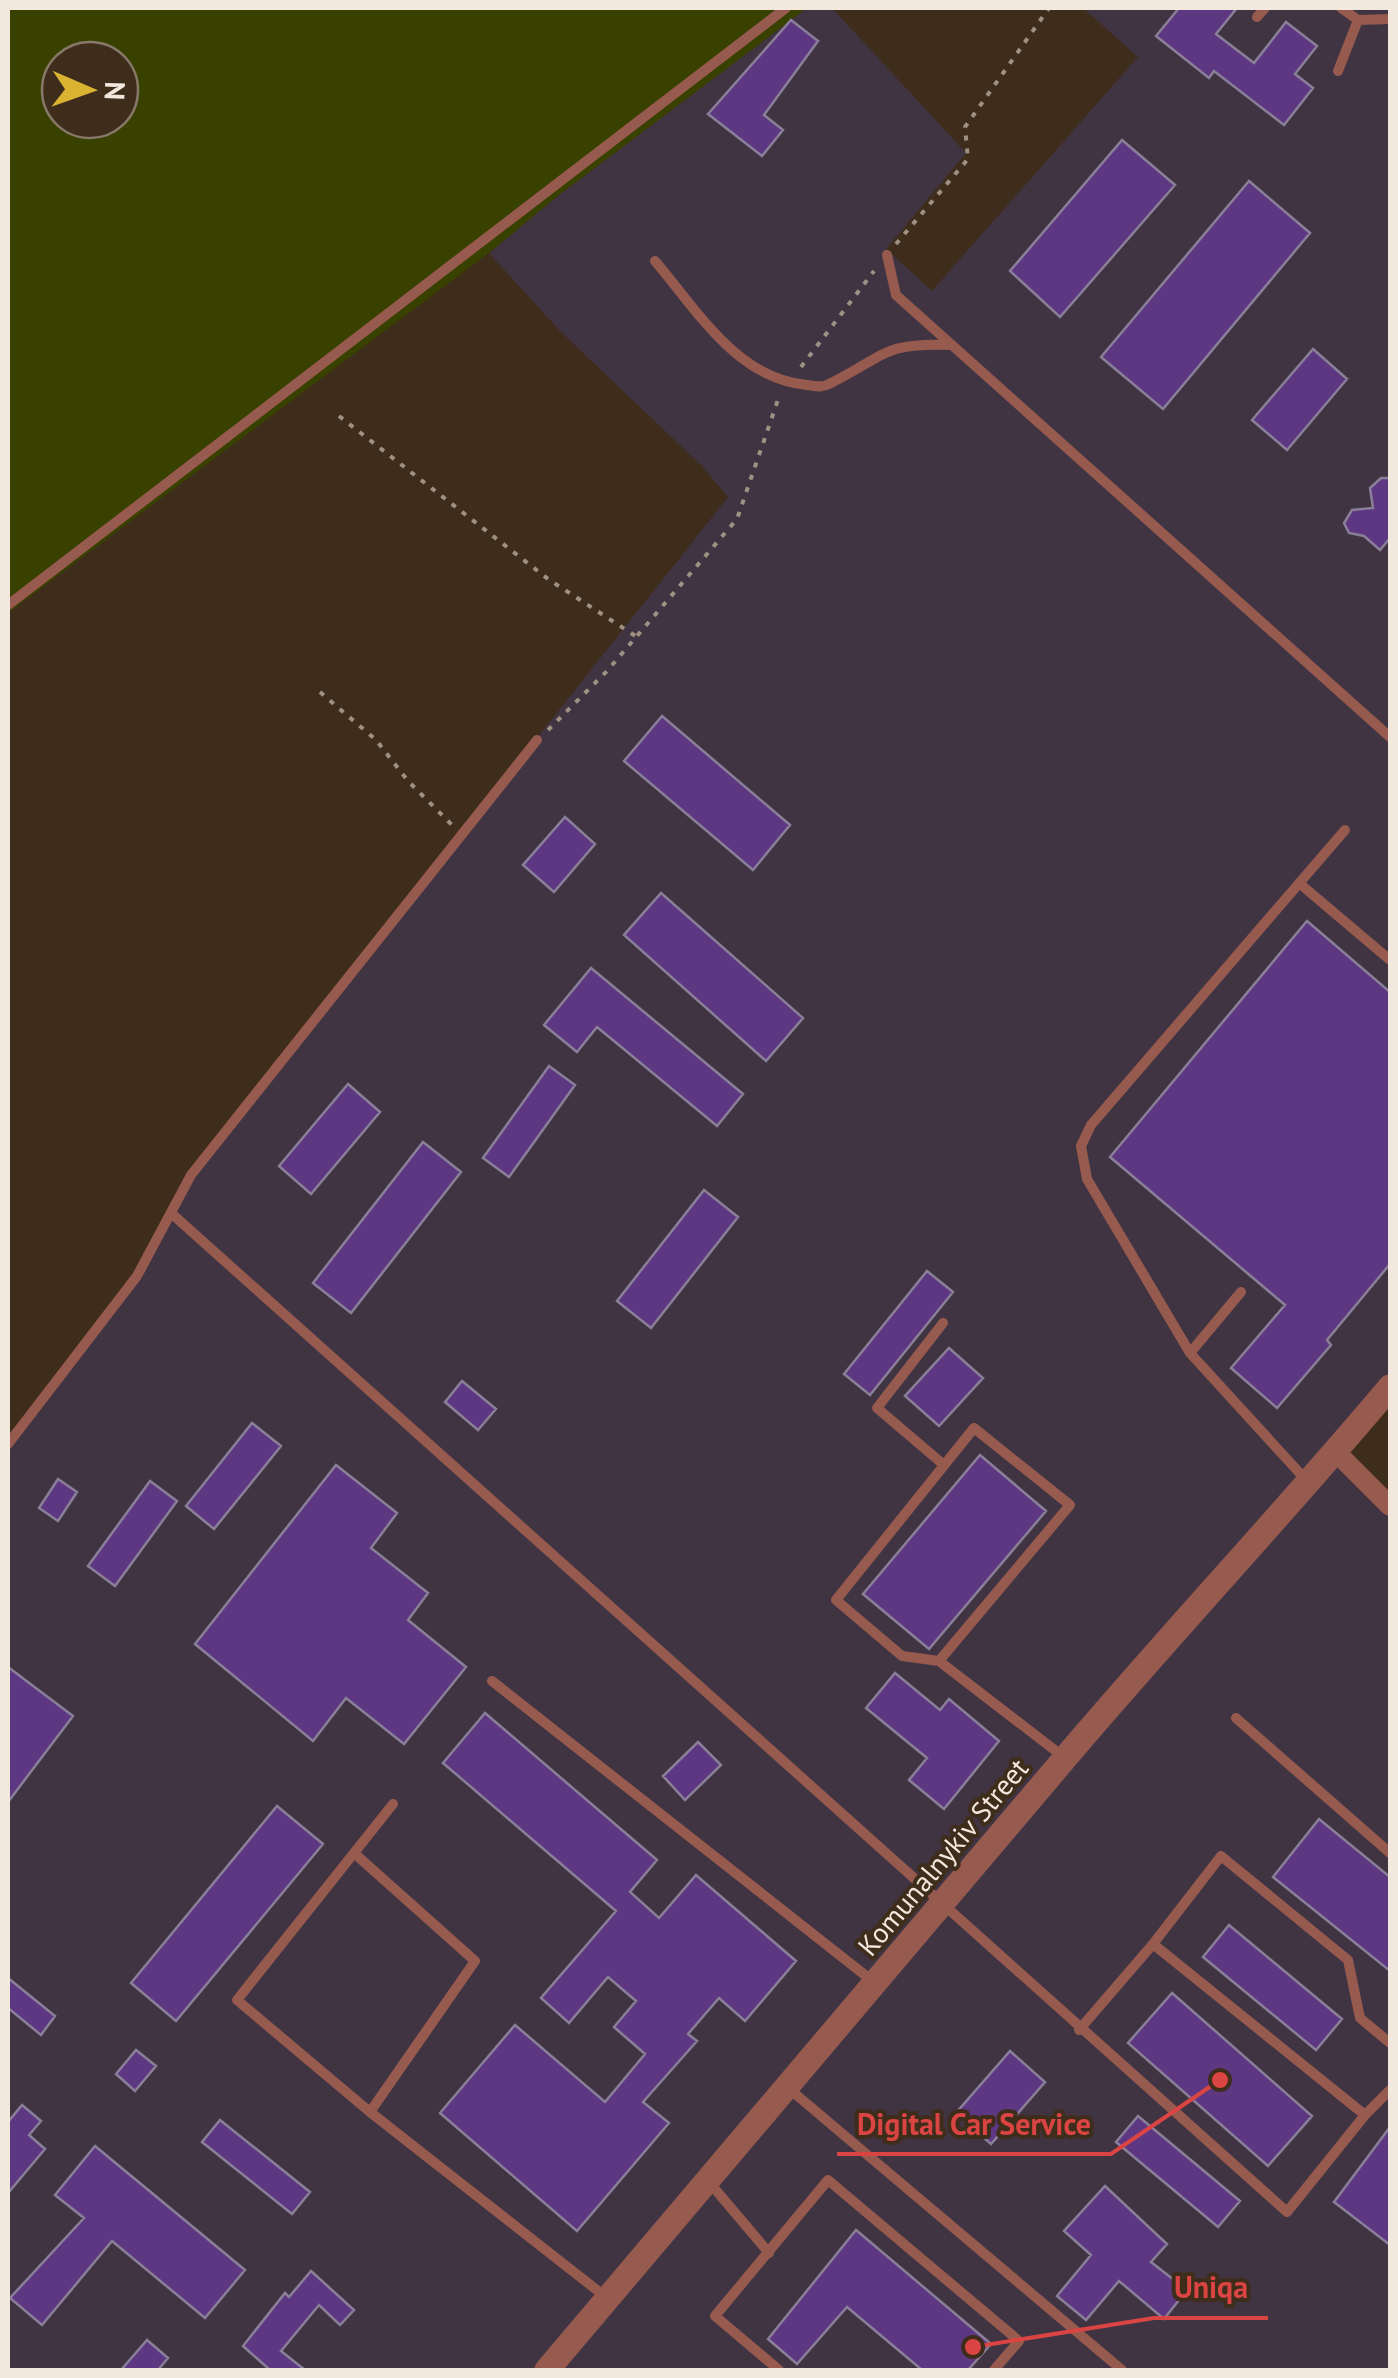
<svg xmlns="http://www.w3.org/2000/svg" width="1398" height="2378" viewBox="0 0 1398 2378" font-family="'PT Sans',sans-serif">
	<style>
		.industrial { fill: #403443 }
		.green { fill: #394100; fill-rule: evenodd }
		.building { fill: #5e3782; stroke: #8a7f98; stroke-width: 2.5 }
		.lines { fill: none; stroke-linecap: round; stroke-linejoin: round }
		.path { stroke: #9f9183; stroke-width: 4; stroke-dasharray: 5 8; stroke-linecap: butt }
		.service { stroke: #975a4e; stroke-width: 10 }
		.minor { stroke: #975a4e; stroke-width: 20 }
		.tertiary { stroke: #975a4e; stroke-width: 25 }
		.labels { text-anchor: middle; stroke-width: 8; stroke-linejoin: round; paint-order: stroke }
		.street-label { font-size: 28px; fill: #f3e8dd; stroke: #3f2d1c }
		.leader { fill: none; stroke: #da4543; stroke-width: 4 }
		.callout-dot { fill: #da4543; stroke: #3f2d1c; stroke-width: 4 }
		.callout-label { font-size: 30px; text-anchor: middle; font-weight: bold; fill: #da4543; stroke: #3f2d1c; stroke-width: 8; stroke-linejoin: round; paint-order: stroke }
	</style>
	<rect width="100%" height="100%" fill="#3f2d1c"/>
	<path class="industrial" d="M807 8H832L966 153 886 249 932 291 1138 57 1083 8H1390V1377L1330 1449 1390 1517V2370H8V1440L136 1276 191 1175 728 497 702 466 560 331 489 253 559 195Z"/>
	<path class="green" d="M8 8H807L559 195 489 253 8 613ZM60 60H120V120H60Z"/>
	<path class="building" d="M1179 8H1237L1216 34 1254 63 1286 22 1317 46 1295 74 1313 88 1284 125 1214 71 1209 78 1156 36Z
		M791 20 818 41 764 115 783 130 762 156 708 114Z
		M1122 140 1175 185 1060 317 1010 271Z
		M1249 181 1310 233 1163 409 1101 357Z
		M1313 349 1347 379 1287 450 1252 420Z
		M1381 478H1390V538L1380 550 1364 536 1349 533 1344 523 1352 510 1373 508 1370 488Z
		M662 716 790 825 753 870 624 761Z
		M565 817 595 844 554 892 523 865Z
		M661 893 803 1018 766 1061 624 935Z
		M1307 921 1390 992V1264L1327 1340 1331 1345 1277 1408 1231 1368 1285 1305 1110 1157Z
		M591 968 743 1094 717 1126 597 1027 577 1052 544 1025Z
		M549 1066 575 1085 509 1177 483 1158Z
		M348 1084 380 1112 311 1194 279 1166Z
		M423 1142 461 1172 351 1313 313 1283Z
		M704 1190 738 1217 651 1328 617 1301Z
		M927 1271 953 1292 870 1395 844 1374Z
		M949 1348 983 1378 939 1426 905 1396Z
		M462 1381 496 1409 478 1430 445 1402Z
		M252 1423 281 1446 214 1529 186 1506Z
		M980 1455 1046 1511 929 1649 863 1594Z
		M336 1465 397 1513 371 1548 428 1593 408 1620 466 1667 404 1744 346 1698 313 1741 195 1644Z
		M58 1479 77 1492 58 1521 39 1508Z
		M150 1481 177 1501 115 1586 88 1566Z
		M8 1667 73 1716 8 1802Z
		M895 1673 940 1710 949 1699 999 1741 944 1809 909 1780 927 1758 866 1708Z
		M485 1713 657 1860 630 1892 659 1918 696 1875 796 1961 745 2021 719 1998 688 2034 697 2041 643 2102 669 2123 577 2231 440 2113 515 2025 605 2102 645 2054 614 2027 636 2001 608 1977 569 2023 541 1998 616 1911 443 1763Z
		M698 1742 721 1765 685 1800 663 1776Z
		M277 1806 323 1844 176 2021 131 1983Z
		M1319 1819 1390 1877V1971L1273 1877Z
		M1229 1925 1342 2019 1316 2050 1203 1957Z
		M8 1978 55 2016 41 2035 8 2008Z
		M1172 1993 1312 2116 1268 2166 1128 2043Z
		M136 2050 156 2066 135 2091 116 2074Z
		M1010 2051 1045 2082 991 2144 956 2113Z
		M22 2105 41 2121 29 2135 45 2149 8 2193V2122Z
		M1138 2116 1240 2201 1218 2227 1116 2142Z
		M220 2120 310 2192 292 2214 202 2142Z
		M1390 2127V2245L1334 2202Z
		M95 2146 245 2270 205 2318 112 2241 42 2325 10 2298 84 2218 55 2195Z
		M1105 2186 1167 2244 1151 2262 1187 2290 1164 2319 1119 2281 1086 2320 1057 2296 1091 2255 1064 2231Z
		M856 2230 991 2344 968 2370H922L847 2307 797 2364 768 2339Z
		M311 2271 354 2310 340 2325 319 2305 281 2351 305 2370H270L243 2346 285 2293 289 2297Z
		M147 2340 168 2358 158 2370H121Z"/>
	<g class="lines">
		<path class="path" d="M896 244 968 159 965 127 1049 8
			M801 367 874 271
			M339 416 548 579 637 637
			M320 692 376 740 408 781 452 825
			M548 730 607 671 737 519 780 394"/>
		<path class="service" d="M1341 8 1358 20 1390 19
			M1257 17 1265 8
			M1338 71 1358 20
			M887 255 896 295 1390 737
			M655 261C697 310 737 379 807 385 815 386 822 388 829 384 886 356 882 342 952 345
			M8 605 786 8
			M1299 883 1390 960
			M171 1213 1287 2212 1365 2115
			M1241 1292 1190 1353 1306 1480
			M943 1323 877 1408 944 1465
			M1190 1353 1087 1179 1081 1146 1091 1125 1345 830
			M8 1444 137 1276 191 1175 537 740
			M939 1661 902 1656 836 1600 974 1428 1070 1505 939 1661 1065 1758
			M492 1681 875 1983
			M1236 1718 1390 1853
			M393 1804 237 2000 370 2112 607 2298
			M354 1853 475 1961 370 2112
			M1079 2030 1153 1944
			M1390 2043 1360 2018 1348 1960 1221 1856 1153 1944 1365 2115 1390 2090
			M787 2087 1122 2370
			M709 2182 769 2253
			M779 2370 715 2316 828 2180 1019 2341 994 2370"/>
		<path class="minor" d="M1336 1452 1390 1506"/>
		<path class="tertiary" d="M547 2370C721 2167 893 1962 1066 1757 1172 1632 1285 1512 1390 1387"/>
	</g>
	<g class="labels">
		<g class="street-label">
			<text transform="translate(943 1857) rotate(-50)" y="10">Komunalnykiv Street</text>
		</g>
	</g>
	<path class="leader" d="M1220 2080L1111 2154H837M973 2347L1154 2318H1268"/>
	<g class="callout-dot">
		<circle cx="1220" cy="2080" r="10"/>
		<circle cx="973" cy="2347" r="10"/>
	</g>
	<g class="callout-label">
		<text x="974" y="2135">Digital Car Service</text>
		<text x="1211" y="2298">Uniqa</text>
	</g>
	<rect width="1398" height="2378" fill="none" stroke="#f3e8dd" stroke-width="20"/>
	<g transform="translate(90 90) rotate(92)"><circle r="48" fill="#3f2d1c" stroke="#877869" stroke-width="2.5"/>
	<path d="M0-8L18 38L0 25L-18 38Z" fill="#dbb333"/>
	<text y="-15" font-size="28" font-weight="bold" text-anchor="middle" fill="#f3e8dd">N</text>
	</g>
</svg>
